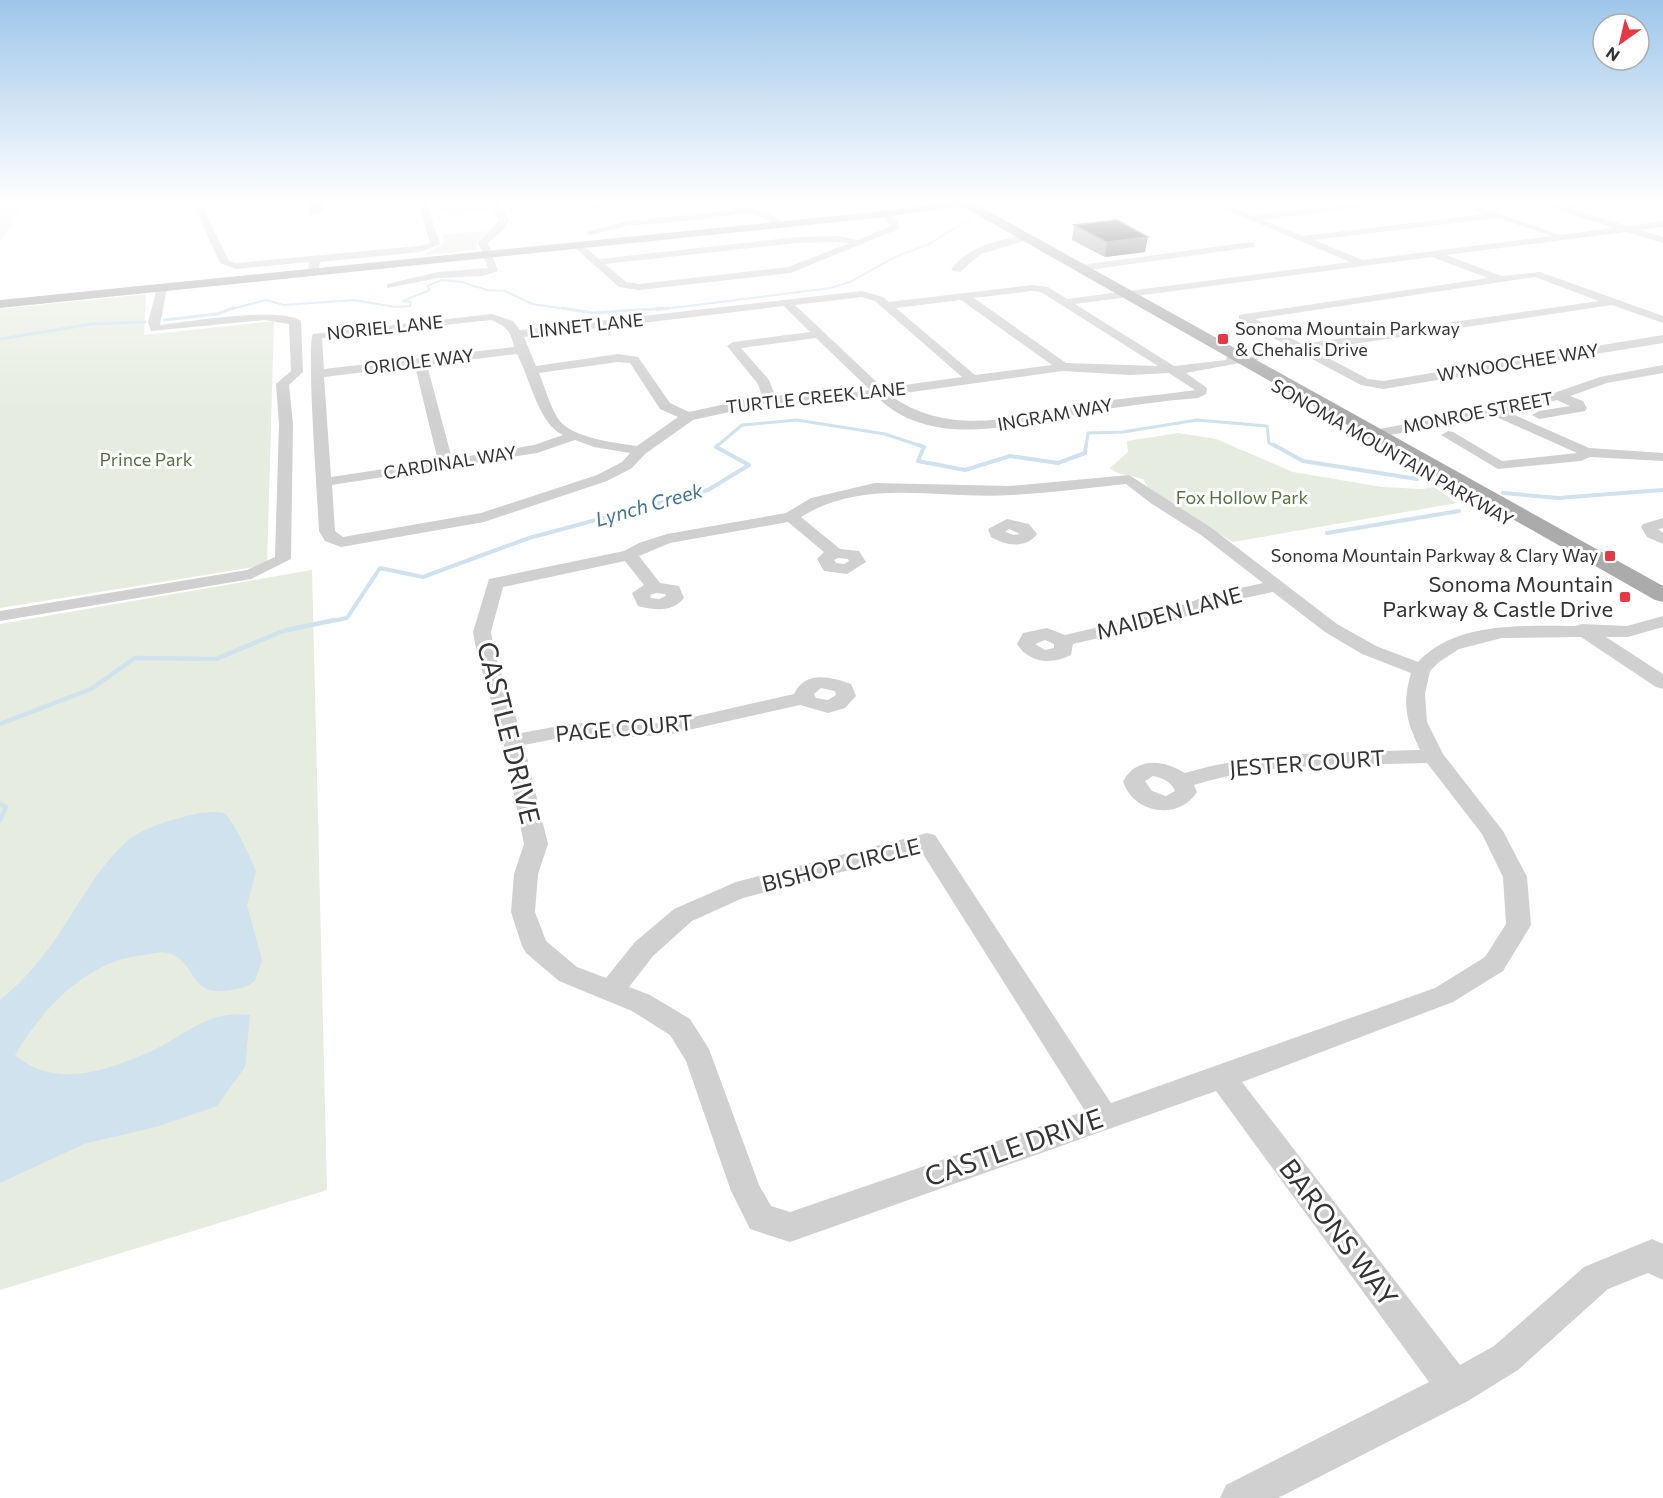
<svg xmlns="http://www.w3.org/2000/svg" width="1663" height="1498" viewBox="0 0 1663 1498" font-family="Commissioner,sans-serif">
	<style>
		.green { fill: #e6ecdf }
		.water { fill: #cfe2ee }
		.lines { fill: none; stroke-linecap: round; stroke-linejoin: round }
		.stream-far3 { stroke: #cfe2ee; stroke-width: 2 }
		.stream-far2 { stroke: #cfe2ee; stroke-width: 3 }
		.stream-far1 { stroke: #cfe2ee; stroke-width: 4 }
		.stream { stroke: #cfe2ee; stroke-width: 4.5 }
		.taxiway { fill: #c4c4c4; fill-rule: evenodd }
		.minor { fill: #d0d0d0; fill-rule: evenodd }
		.major { fill: #ababab; fill-rule: evenodd }
		.wall { fill: #8c8c8c }
		.shaded-wall { fill: #5f5f5f }
		.building { fill: #1a1a1a; stroke: #5f5f5f; stroke-width: 1.5 }
		.poi-dot { fill: #e63946; stroke: #fff; stroke-width: 2 }
		.labels { text-anchor: middle; stroke-width: 6; stroke-linejoin: round; paint-order: stroke }
		.far-street-label { font-size: 18px; fill: #333; stroke: #fff }
		.far-poi-label { font-size: 18px; fill: #333; stroke: #fff; text-anchor: start }
		.far-park-label { font-size: 18px; fill: #56703f; stroke: #fff }
		.far-water-label { font-size: 20px; font-style: italic; fill: #3f7597; stroke: #fff }
		.poi-label { font-size: 22px; fill: #333; stroke: #fff; text-anchor: end }
		.street-label { font-size: 22px; fill: #333; stroke: #fff }
		.near-street-label { font-size: 27px; fill: #333; stroke: #fff }
	</style>
	<rect width="100%" height="100%" fill="#fff"/>
	<path class="green" d="M0 202H25L0 242Z
		M438 202H486L489 208H486L487 211 449 215 442 212Z
		M488 231 477 241 475 250 424 255 444 243 443 234Z
		M146 294 144 335 274 321 267 565 0 608V309Z
		M1178 433 1216 439 1293 472 1382 487 1422 489 1434 487 1457 503 1233 542 1160 498 1148 487 1143 479 1117 473 1110 468 1128 452 1127 441Z
		M312 570 327 1190 0 1290V624Z"/>
	<path class="water" d="M199 813C206 813 216 811 223 813 232 816 252 861 256 871L247 905 262 960 255 981C248 987 239 989 230 990 187 998 198 961 168 953 162 951 151 954 145 955 88 959 42 1009 15 1055 52 1088 103 1072 145 1054 184 1038 205 1009 250 1015L245 1067 217 1106 159 1126 84 1144 0 1183V1000C26 979 48 952 66 923 85 894 100 866 126 842 145 826 175 819 199 813Z"/>
	<g class="lines">
		<path class="stream-far3" d="M982 207 1008 202
			M228 310 266 300 284 305 354 300 395 307 410 306 411 302 403 301 430 290 427 286 442 280 462 282 487 290 505 291 532 304 573 310
			M657 310 830 288 850 282 895 257 929 244 971 218"/>
		<path class="stream-far2" d="M562 308 593 313 669 308
			M164 320 217 314 233 308
			M0 339 92 324 145 322
			M716 447 742 425 797 420 885 434 924 447
			M1086 447 1088 433 1123 432 1197 420 1267 426 1269 443 1276 447"/>
		<path class="stream-far1" d="M919 445 924 447 918 461 965 470 1010 456 1058 463 1085 453 1086 445
			M1274 445 1303 461 1417 479
			M1503 493 1558 498 1663 490
			M1327 533 1459 511
			M327 622 347 618 380 568 423 577 529 538 708 490 749 465 716 447 718 445"/>
		<path class="stream" d="M0 724 91 689 135 658 216 659 283 631 335 620
			M0 804 6 807 0 820"/>
		<path class="taxiway" d="M306 202H324L325 210 316 215 310 214Z"/>
		<path class="minor" d="M192 202H200L229 261 236 263 419 246 430 243 418 202H426L440 244 420 252 320 262 318 272 313 275 308 272 309 262 236 269 220 263Z
			M491 202H499L509 221 502 231 488 243 498 271 483 276 438 278 387 288V284L438 272 488 268 478 242 499 221Z
			M579 202H647L594 209Z
			M1208 202H1220L1253 215 1368 202H1397L1263 220 1303 236 1485 214 1453 202H1466L1560 235 1613 228 1535 202 1561 206 1582 202H1608L1571 209 1627 226 1663 221V227L1640 230 1663 237V243L1626 232 1446 255 1501 276 1540 272 1663 316V323L1612 305 1313 350 1368 379 1383 381 1663 335V343L1383 389 1361 385 1299 352 1186 373 1207 388 1206 394 1198 398C1161 401 1125 406 1088 412 1021 423 933 452 877 397L835 403H770L693 420 645 454 632 468 607 481 484 522 341 547 325 541 319 531C318 503 306 346 313 334L492 314 513 321 520 330 862 291 883 297 889 302 1032 285 1048 287 1067 299 1350 262ZM1497 218 1552 236 1363 260 1314 240ZM1432 257 1488 278 1239 315V319L1288 346 1231 354 1227 355 1226 360 1174 366 1075 304ZM1535 277 1599 301 1302 344 1255 319ZM1032 291 1041 292 1158 366 1066 363 974 298ZM862 297 875 301 962 377 883 388 795 305ZM961 300 1052 365 975 375 896 308ZM784 306 810 332 733 342 727 346 758 384 762 396 689 412 670 403 638 357 618 354 536 366 524 337ZM491 320C506 326 511 331 514 347L324 369 322 338ZM816 338 870 390 835 395H775L769 380 741 348ZM517 354C529 376 539 425 563 435L534 445 452 459 427 365ZM618 362 630 363 660 409 678 417 637 446C616 443 572 438 559 420 550 407 545 387 539 373ZM415 366 438 461 331 477 324 377ZM1063 371 1130 375 1169 373 1195 390C1163 395 1130 397 1099 402 1029 414 952 441 890 395ZM575 440 594 447 630 453 622 462 597 475 481 513 343 537 335 531 332 485 537 453Z
			M733 204 768 213 787 224 779 226 762 217 745 213 706 219 628 226 590 235 585 232 628 221 726 211 733 210 729 207Z
			M885 211 898 220 899 229 790 273 639 290 619 287 573 246 581 244 599 259 797 237 838 236 858 240 891 226 881 214ZM838 242 850 243 788 267 639 284 626 282 605 264 797 243Z
			M1024 235 1027 236V240L981 254 960 272 951 270C968 246 997 241 1024 235Z
			M1251 242 1254 243V247L1081 271 1076 268 1081 265Z
			M162 285 167 288 160 325C187 322 282 306 301 321L303 372 289 385 293 424 291 559 251 579 0 621V611L247 570 275 557 279 424 276 384 291 371 289 324 265 320 151 331 148 322 157 288Z
			M1663 365V373L1607 383 1570 396 1583 401 1587 408 1585 411 1539 419 1532 415 1539 411 1570 406 1557 400 1510 413 1589 448 1663 453V461L1590 457 1581 461 1498 469 1441 435 1448 431 1453 432 1502 461 1577 453 1494 416 1363 440 1356 436 1363 432 1531 401 1600 377Z
			M1129 475 1213 529 1337 624 1376 646 1418 662C1456 621 1524 626 1575 626L1582 624 1627 626 1663 616V627L1628 637H1606L1663 674V689L1656 687 1581 637 1502 638 1459 649 1439 662 1430 671 1425 694 1427 722 1443 754 1503 831 1527 877 1531 925 1503 971 1453 1002 1242 1082 1460 1365 1494 1346 1584 1267 1652 1239 1663 1244V1280L1648 1273 1608 1289 1518 1370 1468 1401 1278 1498H1220L1226 1485 1429 1382 1216 1091 790 1242 750 1229 731 1191 686 1061 670 1035 632 1011 559 981 526 953 522 946 511 912 514 874 524 844 503 741 477 654 473 632 489 579 624 551 639 543 667 534 786 513 811 498 875 483 1010 486ZM1126 484 1152 504 1201 535 1263 583 1209 595 1167 611 1065 635 1047 628 1023 633 1017 644C1029 663 1051 665 1071 655L1073 644 1179 619 1220 603 1273 592 1325 632 1362 654 1411 673C1402 705 1406 720 1420 750 1340 753 1262 750 1185 773 1162 759 1137 757 1123 781 1133 814 1179 821 1197 792L1194 785C1270 761 1349 766 1427 763L1482 834 1503 877 1506 924 1485 957 1435 988 1111 1103 935 835 927 833 736 882 674 909 635 942 606 978 577 967 546 941 535 912 538 874 548 844 524 745 575 735 634 737 671 734 800 705 828 713 845 708 856 696 851 684C830 677 806 670 794 694L671 722 634 725 575 723 521 733 495 654 491 632 503 587 625 561 644 585 632 593 638 606C654 610 672 613 684 598L679 586 660 583 639 556 670 543 788 522 824 552 817 559 824 571 847 574 866 562 859 551 840 549 801 517C864 477 941 500 1012 495 1050 493 1088 488 1126 484ZM838 558 848 559 849 561 844 564 836 563 834 560ZM656 593 665 594 666 596 659 599 651 598 650 595ZM1045 640 1054 644V648L1045 650 1035 644ZM821 688 835 691 836 695 828 700 816 698 814 694ZM1153 776C1162 778 1171 781 1175 791L1166 796 1152 791 1145 781ZM921 851 1085 1111 790 1212 771 1206 759 1185 709 1049 690 1019 650 995 629 987 653 956 692 921 743 898Z
			M1663 518V528L1658 529 1663 533V544L1647 537 1641 527 1643 524Z
			M1007 519 1029 524 1037 534C1026 549 1006 546 991 537L988 529ZM1009 529 1020 534 1014 535 1005 532Z"/>
		<path class="major" d="M941 202H972L1663 586V602L1655 600 962 206 885 217 0 308V300L885 211Z"/>
	</g>
	<path class="wall" d="M1074 225 1145 252 1105 257 1072 240Z"/>
	<path class="shaded-wall" d="M1148 237 1145 252 1105 257 1107 242Z"/>
	<path class="building" d="M1117 220 1148 237 1107 242 1074 225Z"/>
	<linearGradient id="sky" x2="0" y2="1"><stop stop-color="#9ec6ea"/><stop offset="0.49" stop-color="#fff"/><stop offset="1" stop-color="#fff" stop-opacity="0"/></linearGradient>
	<rect width="1663" height="412" fill="url(#sky)"/>
	<g class="poi-dot">
		<rect x="1217" y="333" width="12" height="12" rx="3"/>
		<rect x="1604" y="550" width="12" height="12" rx="3"/>
		<rect x="1619" y="591" width="12" height="12" rx="3"/>
	</g>
	<g class="labels">
		<g class="far-street-label">
			<text transform="translate(586 326) rotate(-6)" y="6">LINNET LANE</text>
			<text transform="translate(385 328) rotate(-6)" y="6">NORIEL LANE</text>
			<text transform="translate(419 362) rotate(-7)" y="6">ORIOLE WAY</text>
			<text transform="translate(1518 363) rotate(-9)" y="6">WYNOOCHEE WAY</text>
			<text transform="translate(816 398) rotate(-6)" y="6">TURTLE CREEK LANE</text>
			<text transform="translate(1478 413) rotate(-11)" y="6">MONROE STREET</text>
			<text transform="translate(1055 415) rotate(-10)" y="6">INGRAM WAY</text>
			<text transform="translate(1392 453) rotate(30)" y="6">SONOMA MOUNTAIN PARKWAY</text>
			<text transform="translate(450 463) rotate(-9)" y="6">CARDINAL WAY</text>
		</g>
		<g class="far-poi-label">
			<text x="1235" y="335">Sonoma Mountain Parkway<tspan x="1235" dy="21">&amp; Chehalis Drive</tspan></text>
			<text x="1598" y="562" text-anchor="end">Sonoma Mountain Parkway &amp; Clary Way</text>
		</g>
		<g class="far-park-label">
			<text x="146" y="466">Prince Park</text>
			<text x="1242" y="504">Fox Hollow Park</text>
		</g>
		<g class="far-water-label">
			<text transform="translate(649 505) rotate(-16)" y="7">Lynch Creek</text>
		</g>
		<g class="poi-label">
			<text x="1613" y="592">Sonoma Mountain<tspan x="1613" dy="25">Parkway &amp; Castle Drive</tspan></text>
		</g>
		<g class="street-label">
			<text transform="translate(1169 613) rotate(-15)" y="8">MAIDEN LANE</text>
			<text transform="translate(624 728) rotate(-5)" y="8">PAGE COURT</text>
			<text transform="translate(1307 763) rotate(-4)" y="8">JESTER COURT</text>
			<text transform="translate(841 865) rotate(-14)" y="8">BISHOP CIRCLE</text>
		</g>
		<g class="near-street-label">
			<text transform="translate(508 733) rotate(76)" y="9">CASTLE DRIVE</text>
			<text transform="translate(1014 1148) rotate(-19)" y="9">CASTLE DRIVE</text>
			<text transform="translate(1338 1233) rotate(53)" y="9">BARONS WAY</text>
		</g>
	</g>
	<g transform="translate(1621 42) rotate(214)"><circle r="28" fill="#ffffff" stroke="#adadad" stroke-width="1.5"/>
	<path d="M0-4.5L10 22L0 15L-10 22Z" fill="#e63946"/>
	<text y="-9" font-size="16" font-weight="bold" text-anchor="middle" fill="#333333">N</text>
	</g>
</svg>
